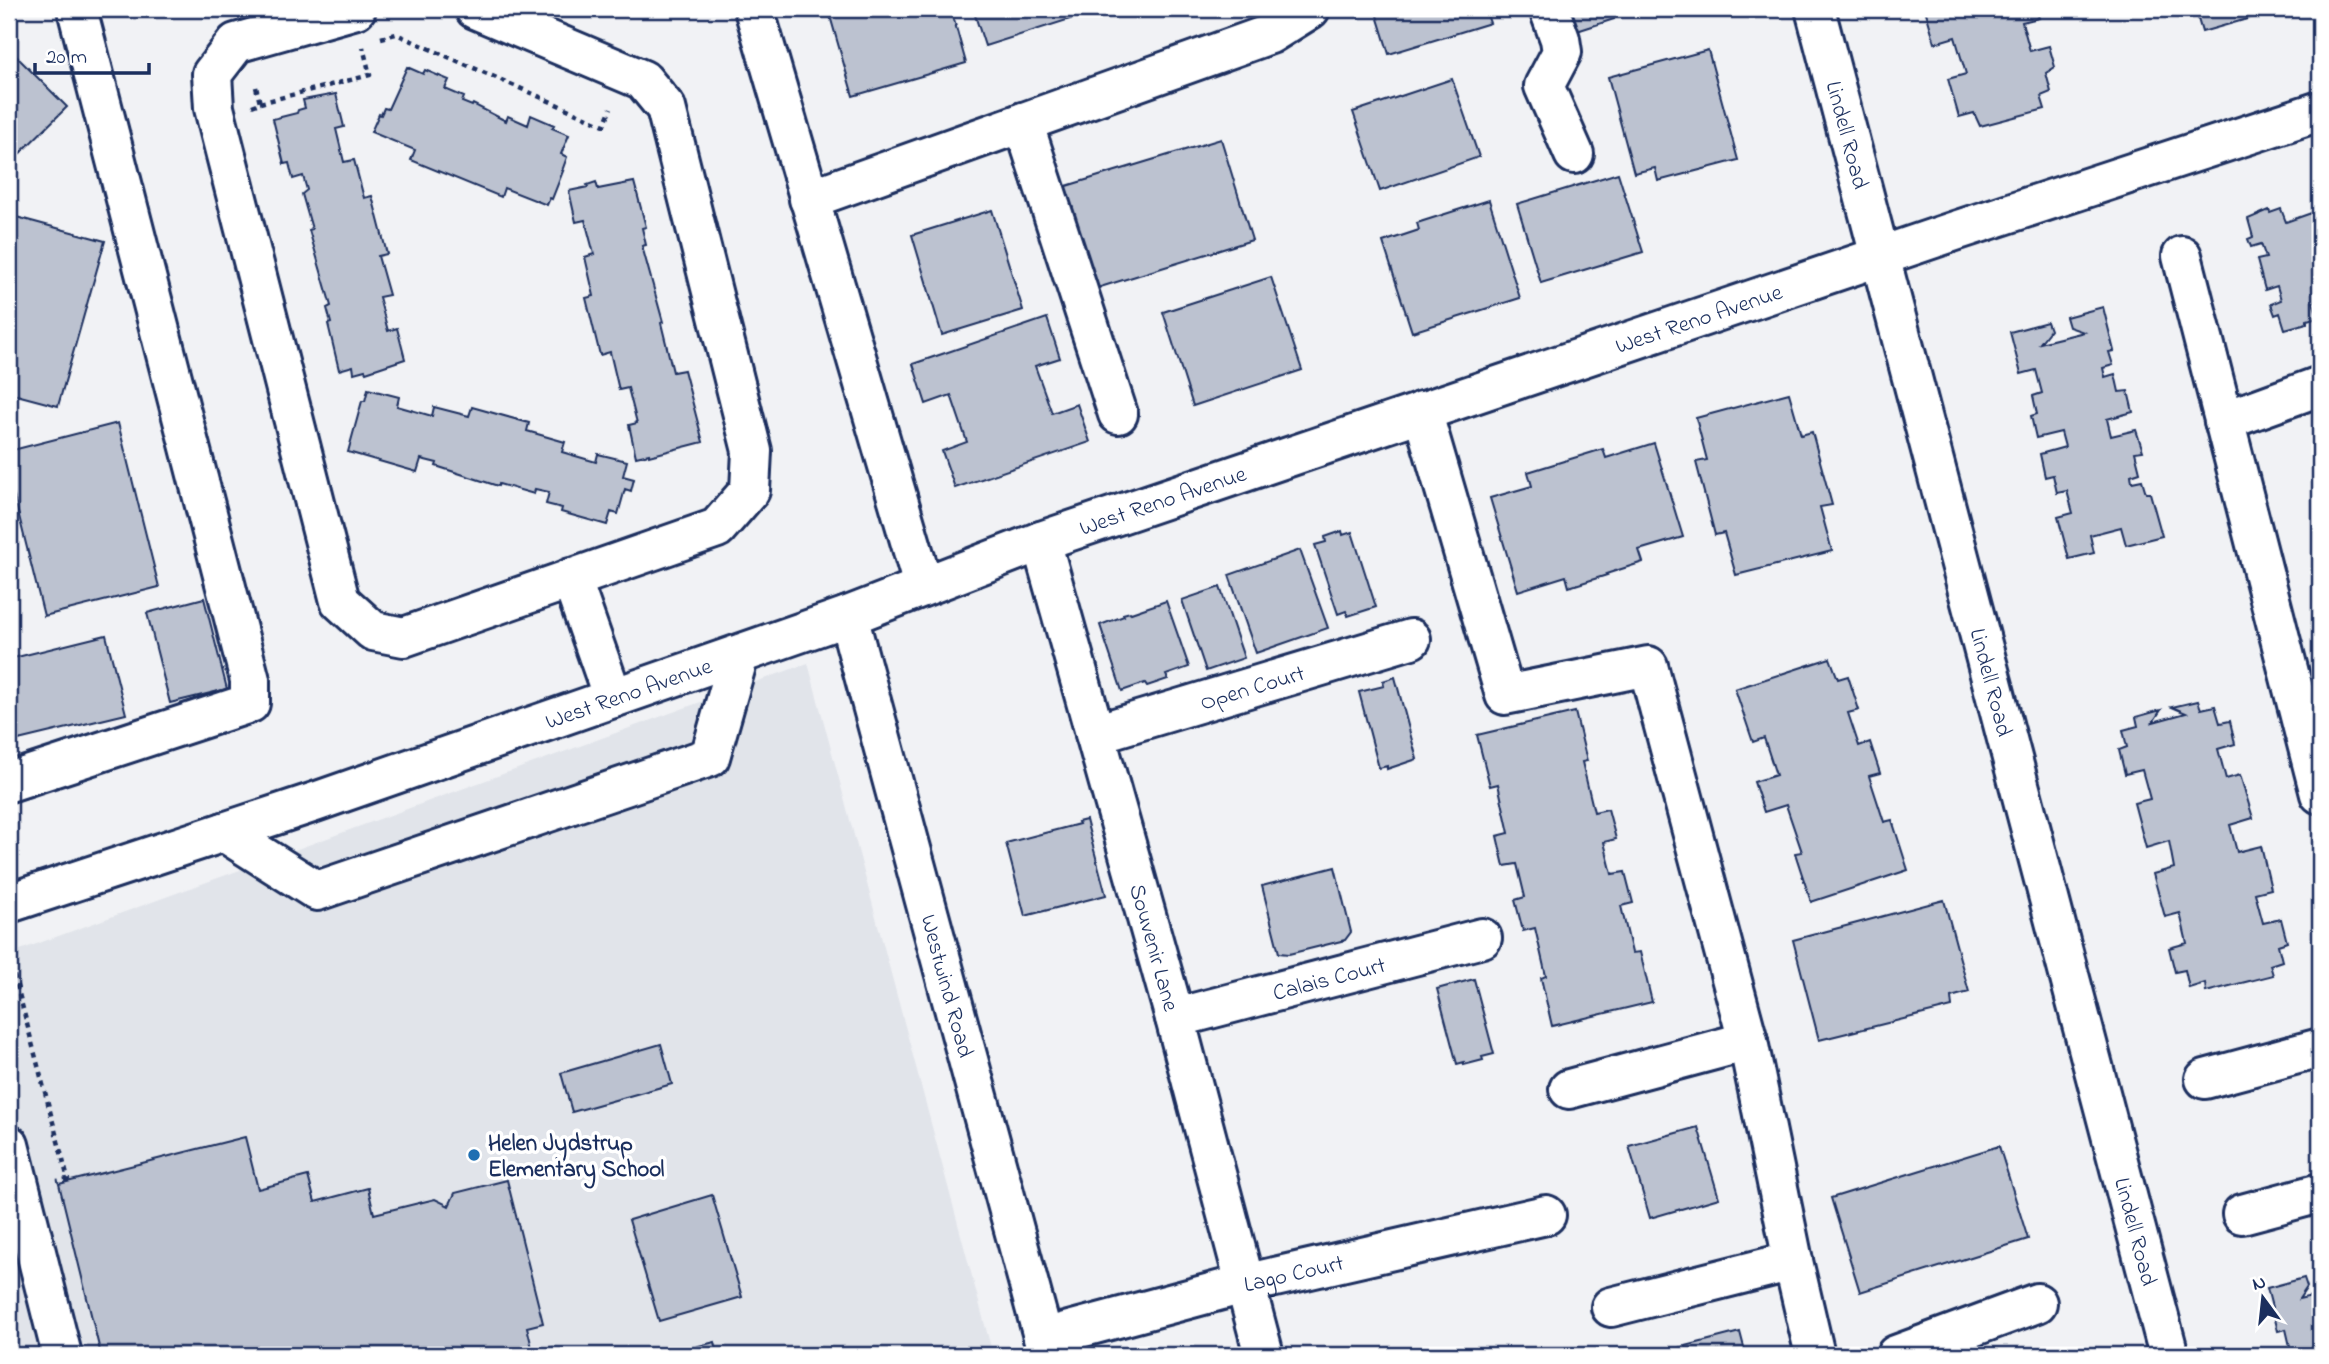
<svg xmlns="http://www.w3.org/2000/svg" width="2329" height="1364" viewBox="0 0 2329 1364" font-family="'Indie Flower',sans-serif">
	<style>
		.built { fill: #e1e4ea }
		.building { fill: #bcc2d0; stroke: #1b2f5e; stroke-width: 2 }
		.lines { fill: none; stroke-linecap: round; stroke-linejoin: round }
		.minor-casing { stroke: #1b2f5e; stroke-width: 44 }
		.path { stroke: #1b2f5e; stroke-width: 4.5; stroke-dasharray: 5 5; stroke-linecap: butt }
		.minor { stroke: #fff; stroke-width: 38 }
		.poi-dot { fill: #1f6fb2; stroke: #fff; stroke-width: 2.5 }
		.labels { text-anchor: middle; stroke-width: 7; stroke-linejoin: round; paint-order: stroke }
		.street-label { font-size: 23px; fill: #1b2f5e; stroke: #fff }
		.poi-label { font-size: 23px; font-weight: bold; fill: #1b2f5e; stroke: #fff; text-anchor: start }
	</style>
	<rect width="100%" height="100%" fill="#f1f2f5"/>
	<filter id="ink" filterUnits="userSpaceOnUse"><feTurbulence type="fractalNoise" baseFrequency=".0143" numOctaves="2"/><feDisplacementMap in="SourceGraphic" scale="14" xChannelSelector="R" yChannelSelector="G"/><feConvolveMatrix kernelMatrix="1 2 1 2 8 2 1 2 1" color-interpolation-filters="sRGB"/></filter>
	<g filter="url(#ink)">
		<path class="built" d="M808 663 993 1355H9V954Z"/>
		<path class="building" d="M828 9H951L966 63 853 96Z
			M973 9H1095V11L985 46Z
			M1375 9H1485L1490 23 1389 54Z
			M1567 9H1611L1614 19 1574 32Z
			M1925 9H2036L2039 18 2022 22 2030 51 2049 46 2055 67 2046 73 2051 92 2041 96 2045 109 1980 126 1974 113 1959 117 1948 79 1966 74 1955 37 1935 43Z
			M2195 9H2282L2202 32Z
			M1708 50 1738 160 1658 181 1655 168 1634 173 1608 77Z
			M11 51 67 107 9 164V53Z
			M407 67 423 74 425 70 449 80 445 89 464 97 462 102 472 106 473 104 506 121 508 116 528 125 531 115 554 125 552 128 569 135 561 154 567 157 562 171H563L552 199 550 198 547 205 504 188 501 197 411 160 415 150 371 132 379 114 381 115 384 108 388 109Z
			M1452 79 1479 157 1380 191 1353 112Z
			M336 94 344 127 336 129 344 162 354 160 364 198 372 196 387 254 378 256 389 295 379 297 388 331 397 328 405 359 366 372 365 370 354 373 353 366 339 370 328 324 331 323 327 308 331 306 309 230 312 229 302 194 307 190 303 176 293 179 289 163 284 164 273 119 297 113 298 110 305 108 303 100Z
			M1221 139 1252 240 1094 289 1063 187Z
			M1618 173 1643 252 1541 283 1517 204Z
			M596 182 598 189 634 182 646 227 642 228 646 245 642 246 663 322 661 323 673 372 684 370 703 442 649 456V454L636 457 629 425 637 423 628 388 619 390 610 352 600 355 586 298 594 296 585 257 594 254 585 220 576 222 569 191 588 187 587 185Z
			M1489 200 1520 298 1412 332 1383 242 1419 230 1417 223Z
			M2320 200V300L2313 302 2318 317 2307 320V323L2285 329 2280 313 2275 315 2271 304 2281 300 2277 286 2265 290 2257 260 2266 258 2261 244 2251 247 2248 239 2253 237 2248 219 2269 210 2270 213 2281 209 2286 222 2317 211 2315 203Z
			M992 210 1023 310 942 335 912 235Z
			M9 215 105 241 58 406 9 393Z
			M1271 277 1302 370 1193 406 1163 312Z
			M2103 307 2114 351 2109 352 2113 365 2103 368 2105 377 2115 374 2119 392 2128 391 2133 412 2107 419 2111 436 2136 430 2143 451 2135 452 2140 472 2131 475 2132 482 2142 480 2146 493H2150L2162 536 2126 545 2121 527 2090 535 2094 553 2069 559 2058 517 2073 513 2067 491 2057 493 2053 475 2045 477 2040 454 2065 447 2061 432 2036 438 2031 416 2037 414 2033 396 2042 393 2036 370 2021 374 2010 332 2047 322 2050 330 2040 343 2084 332 2069 327 2066 317Z
			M1047 318 1060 358 1035 366 1052 413 1077 404 1090 442 955 488 942 451 967 442 951 395 926 404 913 364Z
			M368 389 399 397 397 406 432 416 434 407 469 416 472 407 529 423 527 431 565 442 562 452 596 462 598 454 627 461 623 476 634 479 631 491 625 489 618 514 611 512 607 525 561 512 562 508 546 504 549 492 535 489 534 494 499 484 498 486 436 466 437 463 421 459 417 472 348 452 362 401H365Z
			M1789 393 1801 435 1812 432 1832 505 1820 507 1832 551 1736 575 1724 533 1715 535 1696 462 1707 460 1696 418Z
			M118 423 159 587 44 616 9 476V451Z
			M1654 443 1683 537 1639 550 1643 562 1606 574 1607 575 1569 587 1566 576 1518 591 1490 498 1532 486 1528 472 1603 449 1606 458Z
			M1342 531 1343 535 1352 532 1376 607 1348 616 1346 611 1338 614 1315 545 1326 542 1325 537Z
			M1300 550 1328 628 1256 653 1229 575Z
			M1220 587 1244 658 1206 671 1182 600Z
			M204 598 227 689 170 703 147 613Z
			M1166 601 1189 667 1166 675 1168 679 1147 686 1145 683 1122 691 1100 625 1124 616 1123 614 1130 612 1131 613Z
			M106 635 126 714 14 741 9 718V659Z
			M1830 658 1838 679 1848 676 1859 710 1848 713 1859 746 1870 742 1880 773 1869 776 1884 822 1892 820 1908 870 1811 902 1795 853 1802 852 1786 805 1764 812 1754 782 1776 775 1764 738 1753 742 1735 689Z
			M1395 677 1417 759 1387 769V766L1379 768 1359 692 1384 686 1383 681Z
			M2198 701 2201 709 2215 706 2220 723 2230 721 2235 744 2218 749 2226 779 2240 775 2253 818 2230 825 2237 852 2261 846 2271 889 2255 893 2263 923 2281 919 2287 942 2278 945 2282 961 2270 965 2273 975 2206 992 2205 983 2189 988 2185 970 2175 972 2169 948 2187 943 2180 913 2165 917 2153 874 2174 868 2169 841 2146 848 2134 803 2150 799 2142 770 2125 774 2119 750 2127 747 2123 730 2138 726 2136 717 2161 710 2153 722 2186 713 2172 707Z
			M1575 712 1587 761 1582 762 1594 812 1608 809 1616 839 1604 842 1612 874 1625 872 1633 903 1621 906 1632 953 1640 952 1652 1002 1552 1026 1541 978 1546 976 1535 928 1523 931 1515 900 1525 897 1517 864 1504 866 1497 836 1509 833 1498 784 1490 786 1477 735Z
			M1086 820 1106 895 1025 916 1006 843 1079 824 1078 822Z
			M1335 867 1351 932 1345 940 1289 954 1279 953 1262 886Z
			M1944 900 1969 992 1951 997 1952 1007 1819 1040 1793 940Z
			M1474 979 1494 1054 1482 1057 1483 1060 1464 1065V1062L1457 1064 1437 989Z
			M661 1044 672 1084 572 1112 561 1073Z
			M1698 1127 1719 1198 1650 1218 1629 1146Z
			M245 1137 258 1189 308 1176 315 1202 368 1188 374 1214 435 1199 449 1206 455 1193 507 1180 543 1323 527 1327 533 1352 553 1347 555 1355H101L59 1184Z
			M1999 1146 2028 1239 1860 1292 1831 1198Z
			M712 1195 742 1297 659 1321 629 1220Z
			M2304 1278 2307 1287 2299 1299 2320 1294V1355H2292L2286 1329 2278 1331 2267 1288Z
			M1740 1332 1746 1355H1651Z
			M715 1342 718 1355H662Z"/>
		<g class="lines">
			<defs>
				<g id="minor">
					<path d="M356 9 236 43 212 74 214 108 340 601 373 631 404 637 717 528 750 490 752 451 666 108 643 80 475 9"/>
					<path d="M754 9 923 585"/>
					<path d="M1549 9 1560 39 1562 52 1544 86 1574 154"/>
					<path id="s1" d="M1815 9 2169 1355"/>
					<path d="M1023 122 1118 414"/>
					<path d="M809 199 1270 34 1310 9"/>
					<path d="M2182 256 2320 794"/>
					<path d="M1422 411 1505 695 1648 666 1748 1041 1569 1089"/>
					<path d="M2224 421 2320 386"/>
					<path id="s2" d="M1041 541 1175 1018 1264 1355"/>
					<path d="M571 578 613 698"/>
					<path id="s3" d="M848 616 1048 1355"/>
					<path id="s4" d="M1095 734 1411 639"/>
					<path d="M9 782 250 703V680L77 9"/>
					<path d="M224 832 317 891 710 757 739 655"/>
					<path id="s5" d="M9 903 315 802 848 616 1041 541 1955 231 2320 111"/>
					<path id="s6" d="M1175 1018 1482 938"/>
					<path d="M2205 1079 2320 1048"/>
					<path d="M9 1145 62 1355"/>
					<path d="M2242 1214 2320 1193"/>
					<path d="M1793 1261 1815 1355"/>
					<path d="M1611 1307 1793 1261 1748 1041"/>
					<path id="s7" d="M1043 1338 1244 1284 1546 1215"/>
					<path d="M1896 1355 2037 1303"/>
				</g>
			</defs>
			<use href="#minor" class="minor-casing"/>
			<path class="path" d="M381 38 396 34 604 125 611 108
				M260 103 370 75 363 47
				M252 106 260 103 255 83
				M9 956 68 1179 57 1181"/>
			<use href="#minor" class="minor"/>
		</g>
	</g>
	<circle class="poi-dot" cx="474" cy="1155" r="7"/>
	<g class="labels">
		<g class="street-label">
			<text dy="8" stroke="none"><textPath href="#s1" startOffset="130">Lindell Road</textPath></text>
			<text dy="8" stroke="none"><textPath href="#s5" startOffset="1788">West Reno Avenue</textPath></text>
			<text dy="8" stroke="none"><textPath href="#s5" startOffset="1222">West Reno Avenue</textPath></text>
			<text dy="8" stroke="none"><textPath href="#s1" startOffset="696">Lindell Road</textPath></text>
			<text dy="8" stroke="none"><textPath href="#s4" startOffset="164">Open Court</textPath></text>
			<text dy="8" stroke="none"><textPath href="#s5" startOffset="654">West Reno Avenue</textPath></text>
			<text dy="8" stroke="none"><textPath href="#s2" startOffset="422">Souvenir Lane</textPath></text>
			<text dy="8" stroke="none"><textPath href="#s6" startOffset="159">Calais Court</textPath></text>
			<text dy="8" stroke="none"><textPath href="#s3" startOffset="383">Westwind Road</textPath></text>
			<text dy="8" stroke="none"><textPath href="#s1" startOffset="1264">Lindell Road</textPath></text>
			<text dy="8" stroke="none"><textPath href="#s7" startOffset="259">Lago Court</textPath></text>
		</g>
		<g class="poi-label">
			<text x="488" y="1150">Helen Jydstrup<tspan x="488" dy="26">Elementary School</tspan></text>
		</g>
	</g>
	<rect width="2329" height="1364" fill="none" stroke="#fff" stroke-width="35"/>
	<rect x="18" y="18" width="2294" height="1329" fill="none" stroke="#1b2f5e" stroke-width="2.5" filter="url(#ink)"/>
	<g transform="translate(2263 1298) rotate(345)" stroke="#ffffff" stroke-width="5" paint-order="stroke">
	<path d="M0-5L12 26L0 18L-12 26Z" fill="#1b2f5e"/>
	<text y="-10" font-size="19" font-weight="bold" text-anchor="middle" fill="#1b2f5e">N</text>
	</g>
	<path d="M35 63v10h114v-10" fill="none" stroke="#1b2f5e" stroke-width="3.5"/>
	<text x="46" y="63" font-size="21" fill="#1b2f5e" stroke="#ffffff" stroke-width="5" paint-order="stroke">20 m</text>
</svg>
